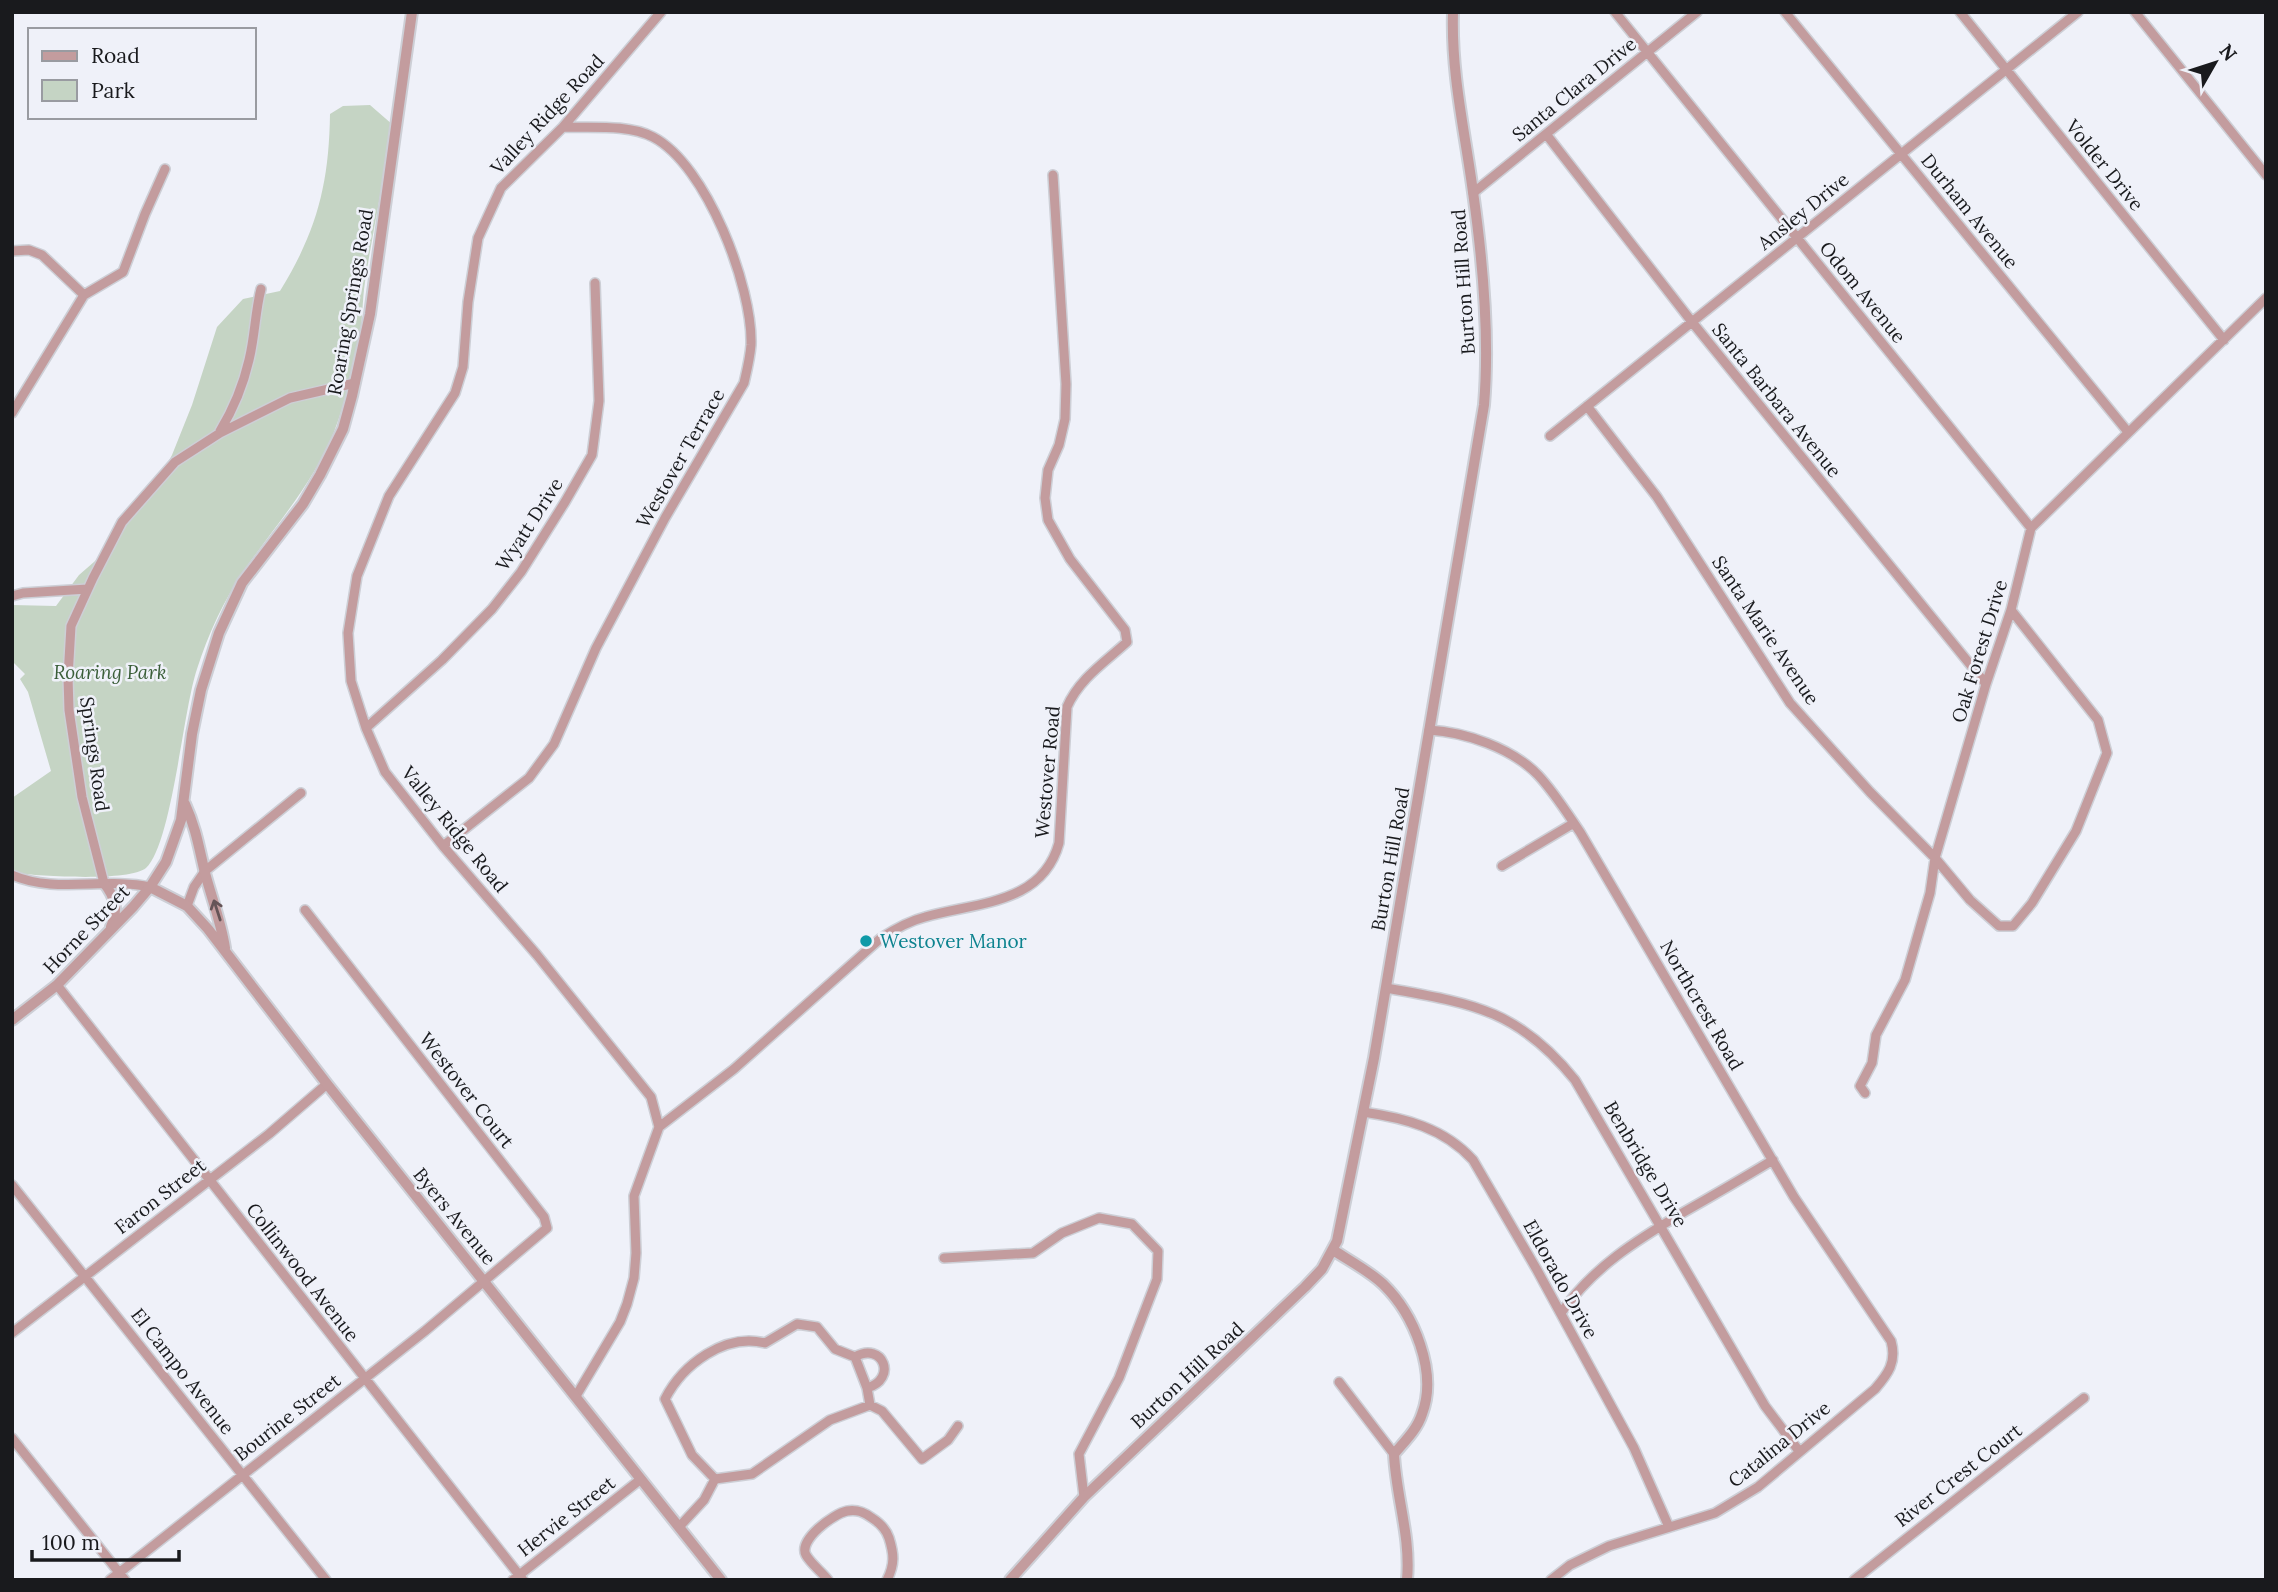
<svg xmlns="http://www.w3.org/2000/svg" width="2278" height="1592" viewBox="0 0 2278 1592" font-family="Lora,serif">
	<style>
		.green { fill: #c5d4c4 }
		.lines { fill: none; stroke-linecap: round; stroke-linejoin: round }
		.minor-casing { stroke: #cdcfd6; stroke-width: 12 }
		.tertiary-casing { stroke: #cdcfd6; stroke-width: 14 }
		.minor { stroke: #c39c9e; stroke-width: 9 }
		.tertiary { stroke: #c39c9e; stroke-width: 10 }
		.oneway { stroke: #655457 }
		.culture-dot { fill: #0f9aa8; stroke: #eff1f9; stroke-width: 2.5 }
		.labels { text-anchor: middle; stroke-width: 5; stroke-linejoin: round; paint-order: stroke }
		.street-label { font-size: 19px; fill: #191a1d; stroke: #eff1f9 }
		.park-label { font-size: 19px; font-style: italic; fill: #3a5e38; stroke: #eff1f9 }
		.culture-label { font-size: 19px; fill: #0d838f; stroke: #eff1f9; text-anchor: start }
	</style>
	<rect width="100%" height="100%" fill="#eff1f9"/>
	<path class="green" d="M370 105 393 125C384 178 373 230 365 282 362 301 363 321 359 340 354 370 345 403 334 432 314 482 276 525 245 569 224 600 208 634 197 669 183 710 172 844 146 868 129 882 39 876 15 873L12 871V798L51 771 28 692 20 679 25 674 12 661V605L56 606 79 575 102 555 164 470 172 455 192 405 217 327 243 299 280 291C317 231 329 184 330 114L343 106Z"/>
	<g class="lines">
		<defs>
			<path id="minor" d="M1615 12 2031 528
				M1785 12 2128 432
				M1960 12 2224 340
				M2135 12 2266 175
				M1546 134 1692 322 1986 684
				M1473 193 1697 12
				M12 251 29 250 42 255 84 295
				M1587 406 1657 497 1790 703 1870 792 1935 858 1970 900 1999 926H2013L2032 903 2076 831 2107 753 2098 720 2011 610
				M12 413 84 295 123 272 145 214 165 169
				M220 431C234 408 243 386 249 360 255 336 255 312 261 289
				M1550 436 2078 12
				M12 596 23 593 88 589
				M366 728 442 660 492 609 521 572 565 502 592 455 599 401 595 283
				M1429 730C1465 732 1512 748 1538 775 1554 792 1567 813 1580 832L1794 1197 1891 1341C1897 1362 1888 1374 1875 1389L1758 1487 1715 1513 1609 1546 1570 1565 1551 1580
				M443 846 529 778 554 744 596 648 665 518 744 383C747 370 750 358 751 345 753 288 707 165 653 137 628 124 591 128 563 127
				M1502 866 1574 823
				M12 875C55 894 105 877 150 887
				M104 883 82 797 69 710 68 677 71 626 93 578 122 522 175 462 220 433 290 398 355 383
				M187 906 194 887 205 871 301 793
				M57 985 523 1580
				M1386 988C1470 1003 1518 1009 1575 1080L1765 1406 1799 1451
				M1865 1093 1860 1086 1872 1063 1876 1035 1905 980 1930 893 1935 858 1986 684 2011 610 2031 528 2266 298
				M1363 1112C1405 1118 1444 1128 1473 1160L1537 1270 1634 1448 1669 1527
				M659 1127 651 1097 537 955 443 846 385 772 366 728 351 681 348 633 357 576 389 496 455 393 463 367 468 302 478 238 501 188 563 127 661 12
				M12 1185 326 1580
				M944 1258 1033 1253 1062 1233 1099 1218 1132 1224 1158 1251 1157 1279 1119 1378 1079 1454 1084 1497
				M1561 1313C1593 1267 1637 1240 1684 1212 1714 1195 1743 1178 1773 1160
				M12 1333 269 1134 327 1084
				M855 1357C883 1341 898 1379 867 1388
				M1339 1382 1394 1454
				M576 1396 620 1322 627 1304 634 1278 636 1253 634 1196 659 1127 734 1069 881 938C895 929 909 921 925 917 976 902 1042 905 1059 843L1067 707C1079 679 1105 662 1127 642L1125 630 1070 559 1048 520 1045 498 1048 470 1059 445 1065 419 1066 384 1053 175
				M12 1438 125 1580
				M715 1479 692 1455 665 1399C683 1364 725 1333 765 1343L797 1324 817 1327 835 1349 855 1357 867 1388 870 1405
				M679 1527 704 1500 715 1479 752 1474 830 1420 870 1405 882 1411 922 1459 948 1440 958 1426
				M110 1580 425 1331 547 1228 544 1217 305 910
				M513 1580 641 1479
				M828 1580C822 1572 811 1564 806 1555 798 1540 833 1514 847 1511 857 1509 864 1512 872 1518 880 1523 886 1529 889 1538 894 1554 895 1564 887 1580
				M1854 1580 2084 1398"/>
			<path id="tertiary" d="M185 804C196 828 199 848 205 873 212 899 221 922 225 948
				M104 883C116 898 118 910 111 927
				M150 887 187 906 208 929 327 1084 721 1580
				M12 1020 57 985 133 907 150 887 166 862 181 820 192 734 201 690 219 633 242 583 303 504 320 475 343 429 352 396 370 314 412 12
				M1333 1250C1350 1261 1369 1271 1383 1284 1414 1314 1438 1372 1422 1414 1417 1430 1404 1442 1394 1454 1396 1497 1411 1536 1407 1580
				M1010 1580 1084 1497 1305 1287 1322 1269 1337 1241 1374 1058 1484 405C1490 335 1483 262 1473 192 1465 132 1451 74 1453 12"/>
		</defs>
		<use href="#minor" class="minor-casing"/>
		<use href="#tertiary" class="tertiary-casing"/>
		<use href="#minor" class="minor"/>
		<use href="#tertiary" class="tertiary"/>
	</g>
	<defs><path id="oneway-shaft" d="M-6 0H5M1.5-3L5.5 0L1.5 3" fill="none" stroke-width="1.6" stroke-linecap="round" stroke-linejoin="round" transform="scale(1.75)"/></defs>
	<use class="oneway" href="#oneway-shaft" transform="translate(217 910) rotate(-108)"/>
	<circle class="culture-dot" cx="866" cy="941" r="7"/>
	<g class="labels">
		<g class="street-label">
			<text transform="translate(1574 89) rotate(-39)" y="7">Santa Clara Drive</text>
			<text transform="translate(547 114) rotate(-47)" y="7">Valley Ridge Road</text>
			<text transform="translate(2105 165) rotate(51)" y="7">Volder Drive</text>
			<text transform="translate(1803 211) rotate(-39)" y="7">Ansley Drive</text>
			<text transform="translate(1970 211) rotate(51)" y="7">Durham Avenue</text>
			<text transform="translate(1463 282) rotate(-94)" y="7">Burton Hill Road</text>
			<text transform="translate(1863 292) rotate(51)" y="7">Odom Avenue</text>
			<text transform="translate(350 302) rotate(-80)" y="7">Roaring Springs Road</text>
			<text transform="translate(1777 400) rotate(51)" y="7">Santa Barbara Avenue</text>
			<text transform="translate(680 458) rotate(-60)" y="7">Westover Terrace</text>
			<text transform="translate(529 524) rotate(-57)" y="7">Wyatt Drive</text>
			<text transform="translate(1766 630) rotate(56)" y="7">Santa Marie Avenue</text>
			<text transform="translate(1979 651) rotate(-73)" y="7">Oak Forest Drive</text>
			<text transform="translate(95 754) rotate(82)" y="7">Springs Road</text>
			<text transform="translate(1047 772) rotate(-85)" y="7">Westover Road</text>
			<text transform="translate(455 829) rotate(51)" y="7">Valley Ridge Road</text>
			<text transform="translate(1390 859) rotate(-80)" y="7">Burton Hill Road</text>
			<text transform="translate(86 929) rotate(-46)" y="7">Horne Street</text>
			<text transform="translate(1702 1005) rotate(60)" y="7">Northcrest Road</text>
			<text transform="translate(467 1090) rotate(52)" y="7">Westover Court</text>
			<text transform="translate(1646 1164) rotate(59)" y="7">Benbridge Drive</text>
			<text transform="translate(160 1196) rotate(-38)" y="7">Faron Street</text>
			<text transform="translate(455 1216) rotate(51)" y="7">Byers Avenue</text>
			<text transform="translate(303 1272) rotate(52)" y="7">Collinwood Avenue</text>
			<text transform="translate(1561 1279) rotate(61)" y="7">Eldorado Drive</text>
			<text transform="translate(183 1371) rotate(52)" y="7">El Campo Avenue</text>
			<text transform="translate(1187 1375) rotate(-43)" y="7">Burton Hill Road</text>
			<text transform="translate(287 1417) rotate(-38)" y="7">Bourine Street</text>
			<text transform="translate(1779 1444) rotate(-39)" y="7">Catalina Drive</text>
			<text transform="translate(1958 1475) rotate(-38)" y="7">River Crest Court</text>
			<text transform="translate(566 1516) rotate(-38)" y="7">Hervie Street</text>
		</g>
		<g class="park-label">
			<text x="110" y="679">Roaring Park</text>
		</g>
		<g class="culture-label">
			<text x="880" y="948">Westover Manor</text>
		</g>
	</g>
	<rect width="2278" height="1592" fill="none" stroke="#191a1d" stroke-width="28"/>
	<rect x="28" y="28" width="228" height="91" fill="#eff1f9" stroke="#999ba1" stroke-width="2"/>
	<rect x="42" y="51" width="35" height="10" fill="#c39c9e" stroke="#999ba1" stroke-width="2"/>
	<text x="91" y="63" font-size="21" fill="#191a1d">Road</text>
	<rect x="42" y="80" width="35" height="21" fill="#c5d4c4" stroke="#999ba1" stroke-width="2"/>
	<text x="91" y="98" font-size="21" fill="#191a1d">Park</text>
	<g transform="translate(2215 63) rotate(51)" stroke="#eff1f9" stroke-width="5" paint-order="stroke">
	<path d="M0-5L12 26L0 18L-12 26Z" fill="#191a1d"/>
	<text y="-10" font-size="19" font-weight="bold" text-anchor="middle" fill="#191a1d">N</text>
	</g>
	<path d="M32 1550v10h147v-10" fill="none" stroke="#191a1d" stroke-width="3.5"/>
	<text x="42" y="1550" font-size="21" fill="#191a1d" stroke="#eff1f9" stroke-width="5" paint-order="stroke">100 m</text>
</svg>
